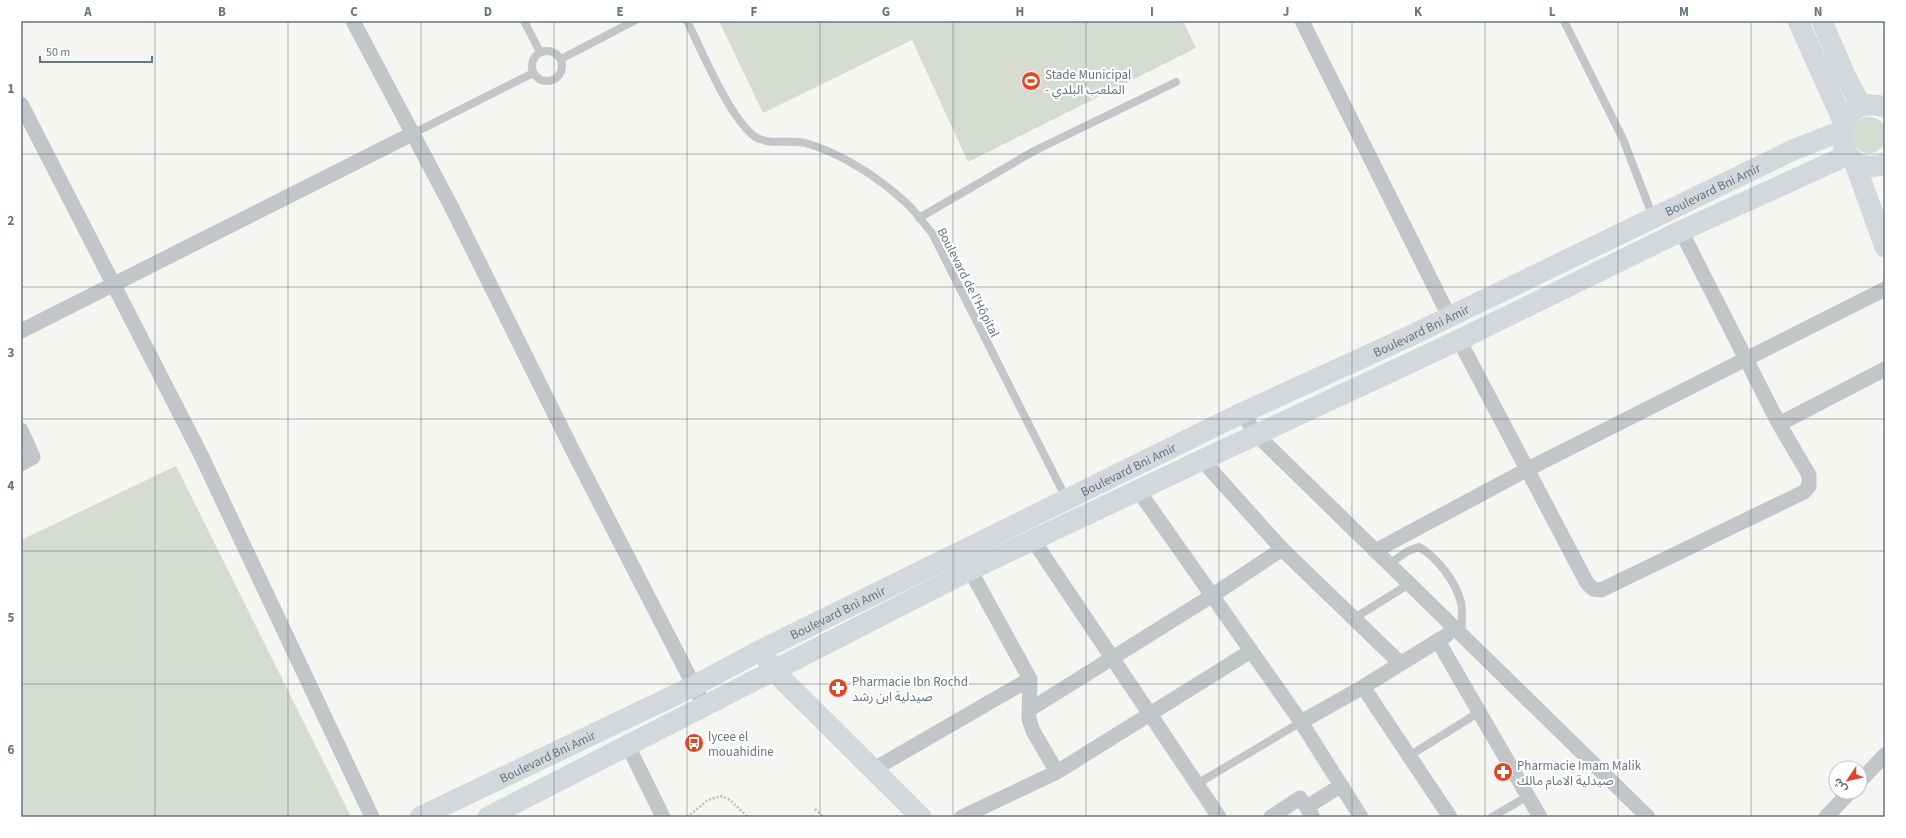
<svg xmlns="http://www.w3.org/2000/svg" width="1906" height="838" viewBox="0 0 1906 838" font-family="'Source Sans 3','Noto Sans Arabic',sans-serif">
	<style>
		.green { fill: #d6dcd2 }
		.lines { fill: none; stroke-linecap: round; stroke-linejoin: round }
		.path { stroke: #bcbec0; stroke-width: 2.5; stroke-dasharray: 2 2; stroke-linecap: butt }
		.lane { stroke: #c2c6c9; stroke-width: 8 }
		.street { stroke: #c2c6c9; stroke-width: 15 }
		.secondary { stroke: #d3d8dc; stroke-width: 21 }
		.grid { fill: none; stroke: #647682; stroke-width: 1; stroke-opacity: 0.55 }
		.labels { text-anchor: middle; stroke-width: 4; stroke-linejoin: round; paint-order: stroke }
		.poi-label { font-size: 13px; fill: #647682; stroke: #fff; text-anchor: start }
		.street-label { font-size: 13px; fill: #647682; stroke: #fff }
		.neatline { fill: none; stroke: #647682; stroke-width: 1.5 }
		.grid-label { font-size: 13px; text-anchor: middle; font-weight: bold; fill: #647682 }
	</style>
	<rect width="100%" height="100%" fill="#f5f5f1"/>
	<path class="green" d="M719 21H1183L1196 48 968 162 912 40 763 113Z
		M1851 135a18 18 0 1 1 36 0a18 18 0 1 1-36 0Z
		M176 466 351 817H21V540Z"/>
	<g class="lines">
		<path class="path" d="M815 809 823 817
			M687 817 708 800 721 796 730 800 748 817"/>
		<path class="lane" d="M524 21 540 52
			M687 21C702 51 729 117 754 136 767 146 790 139 805 143 839 152 878 177 904 201 915 210 923 223 932 233L1066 498
			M1564 21 1623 139 1653 217
			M532 66a15 15 0 1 1 30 0a15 15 0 1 1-30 0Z
			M561 59 634 21
			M412 134 533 73
			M919 218 1034 151 1176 82
			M1389 564 1408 551 1419 547C1438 558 1456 582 1461 603 1463 612 1461 624 1462 634
			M1353 619 1409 584
			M1409 756 1481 711
			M1197 784 1301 722
			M1492 817 1528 796"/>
		<path class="street" d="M353 21 451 206 572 449 705 707
			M1302 21 1449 316
			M21 104 200 453 372 817
			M21 331 412 134
			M1459 340 1587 583 1593 589 1601 590 1804 492 1809 486V475L1779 424 1681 231
			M1242 413 1256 434 1648 817
			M1779 424 1885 369
			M21 430 33 457 21 464
			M1202 460 1282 549 1400 663
			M1138 490 1301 722 1361 817
			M1033 540 1219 817
			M1375 551 1528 469 1885 289
			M970 570 1030 679 1029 719 1033 731 1057 772
			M1438 641 1540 817
			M1363 687 1450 817
			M1029 710 1213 595 1282 549
			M1301 722 1363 687 1447 635
			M628 746 663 817
			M874 769 1030 679
			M1860 781 1885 755
			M1307 807 1340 786
			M962 817 1057 772 1251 651
			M1271 817 1300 798 1312 815 1310 817
			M1826 817 1850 792"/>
		<g class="secondary">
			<path d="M1798 21 1844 123"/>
			<path d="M1822 21 1844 73 1861 106"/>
			<path d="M1885 107C1825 91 1830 182 1885 164"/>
			<path d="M1854 161 1885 247"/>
			<path d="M768 661 774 671 921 817"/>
			<path id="s1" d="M420 817 694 686 761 650 1242 413 1410 336 1793 150 1841 131"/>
			<path d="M488 817 970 570 1202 460 1459 340 1681 231 1848 155"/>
		</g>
	</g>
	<path class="grid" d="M155 21V817M288 21V817M421 21V817M554 21V817M687 21V817M820 21V817M953 21V817M1086 21V817M1219 21V817M1352 21V817M1485 21V817M1618 21V817M1751 21V817M21 154H1885M21 287H1885M21 419H1885M21 551H1885M21 684H1885"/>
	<defs>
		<symbol id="stadium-disc" viewBox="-11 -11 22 22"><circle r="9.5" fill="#e14625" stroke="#fff"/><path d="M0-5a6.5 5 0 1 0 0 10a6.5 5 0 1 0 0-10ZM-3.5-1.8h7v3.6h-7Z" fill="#fff"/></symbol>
		<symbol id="pharmacy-disc" viewBox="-11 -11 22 22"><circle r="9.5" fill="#e14625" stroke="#fff"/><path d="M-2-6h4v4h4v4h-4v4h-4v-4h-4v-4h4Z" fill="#fff"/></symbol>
		<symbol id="bus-disc" viewBox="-11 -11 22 22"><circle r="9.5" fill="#e14625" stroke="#fff"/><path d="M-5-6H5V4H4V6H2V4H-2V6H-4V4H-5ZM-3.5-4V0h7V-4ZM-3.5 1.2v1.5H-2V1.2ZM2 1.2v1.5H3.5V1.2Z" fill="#fff"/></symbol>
	</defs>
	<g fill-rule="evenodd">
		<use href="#stadium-disc" x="1020" y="70" width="22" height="22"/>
		<use href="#pharmacy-disc" x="827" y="677" width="22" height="22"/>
		<use href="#bus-disc" x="683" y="732" width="22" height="22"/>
		<use href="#pharmacy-disc" x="1492" y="761" width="22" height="22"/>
	</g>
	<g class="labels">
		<g class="poi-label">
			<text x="1045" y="79">Stade Municipal<tspan x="1045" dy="15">- الملعب البلدي</tspan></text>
			<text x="852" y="686">Pharmacie Ibn Rochd<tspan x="852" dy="15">صيدلية ابن رشد</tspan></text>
			<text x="708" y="741">lycee el<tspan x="708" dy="15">mouahidine</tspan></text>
			<text x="1517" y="770">Pharmacie Imam Malik<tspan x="1517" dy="15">صيدلية الامام مالك</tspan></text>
		</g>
		<g class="street-label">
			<text dy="5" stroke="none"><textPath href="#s1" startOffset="1437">Boulevard Bni Amir</textPath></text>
			<text transform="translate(969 282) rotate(63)" y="5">Boulevard de l'Hôpital</text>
			<text dy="5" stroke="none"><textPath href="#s1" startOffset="1113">Boulevard Bni Amir</textPath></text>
			<text dy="5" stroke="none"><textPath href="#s1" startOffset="789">Boulevard Bni Amir</textPath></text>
			<text dy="5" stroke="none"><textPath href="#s1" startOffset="465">Boulevard Bni Amir</textPath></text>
			<text dy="5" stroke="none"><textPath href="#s1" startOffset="141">Boulevard Bni Amir</textPath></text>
		</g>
	</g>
	<rect width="1906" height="838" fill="none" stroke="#ffffff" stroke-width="44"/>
	<g transform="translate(1848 780) rotate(235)"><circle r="19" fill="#ffffff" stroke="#c1c8cd"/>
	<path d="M0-3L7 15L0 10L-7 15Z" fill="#e14625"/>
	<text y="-6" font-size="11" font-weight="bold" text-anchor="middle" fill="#647682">ش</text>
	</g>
	<path d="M40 56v6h112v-6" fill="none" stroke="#647682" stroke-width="2"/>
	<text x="46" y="56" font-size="12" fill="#647682" stroke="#ffffff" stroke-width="3" paint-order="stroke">50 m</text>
	<rect x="22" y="22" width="1862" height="794" class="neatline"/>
	<g class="grid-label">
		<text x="88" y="16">A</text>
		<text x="222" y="16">B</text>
		<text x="354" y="16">C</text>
		<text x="488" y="16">D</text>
		<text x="620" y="16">E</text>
		<text x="754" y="16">F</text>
		<text x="886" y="16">G</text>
		<text x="1020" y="16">H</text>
		<text x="1152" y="16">I</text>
		<text x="1286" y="16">J</text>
		<text x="1418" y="16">K</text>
		<text x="1552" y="16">L</text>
		<text x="1684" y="16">M</text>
		<text x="1818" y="16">N</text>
		<text x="11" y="93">1</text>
		<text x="11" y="225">2</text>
		<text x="11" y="357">3</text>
		<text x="11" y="490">4</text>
		<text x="11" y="622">5</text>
		<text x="11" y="754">6</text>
	</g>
</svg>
